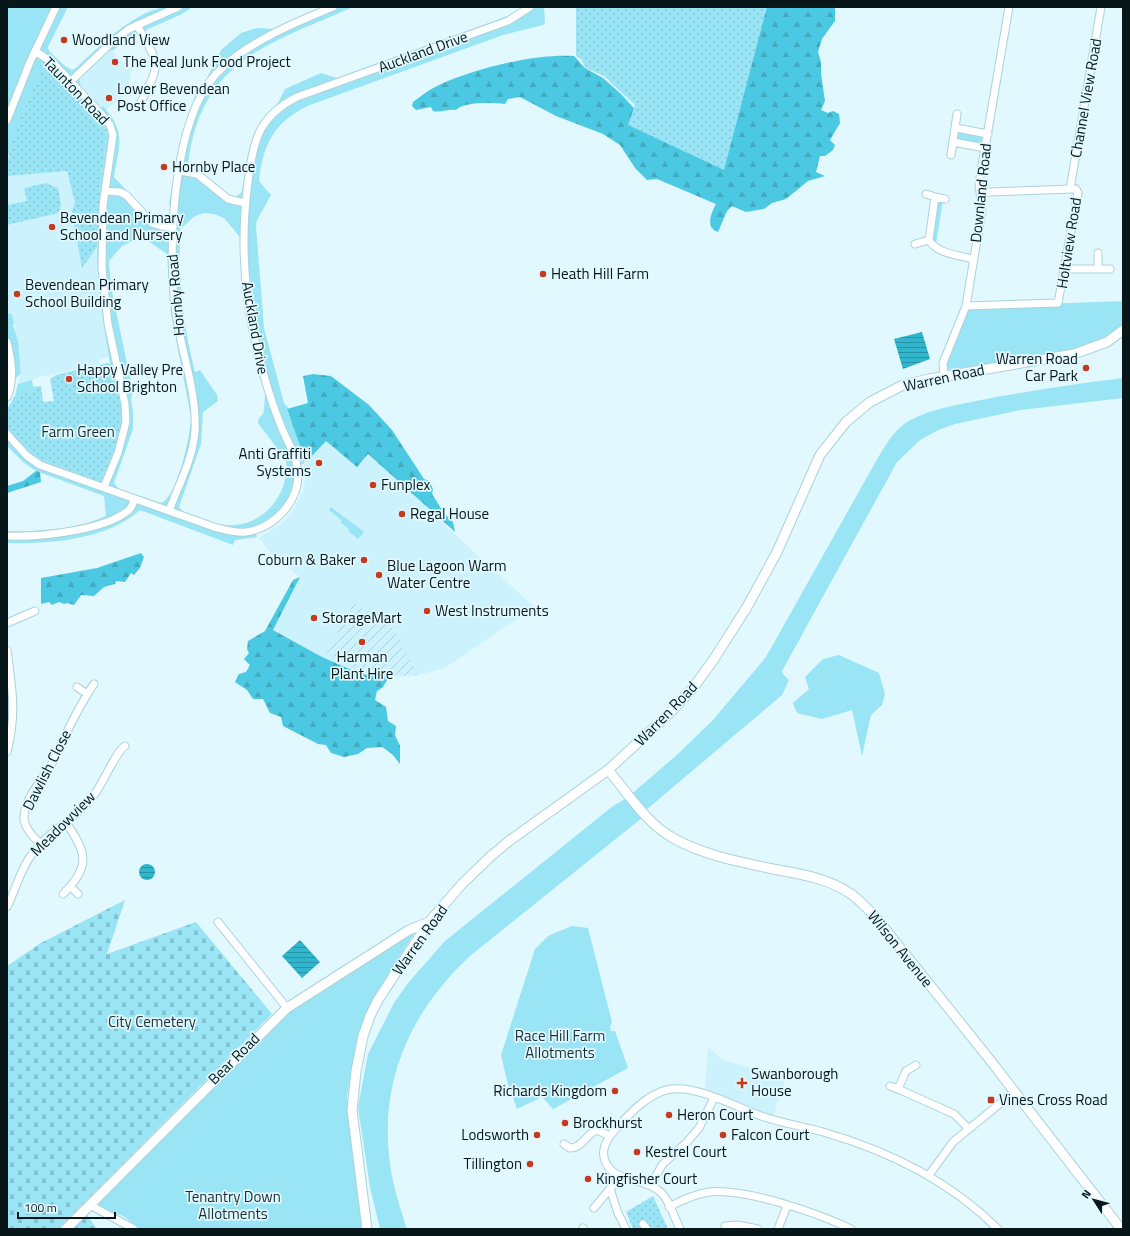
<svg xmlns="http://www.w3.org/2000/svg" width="1130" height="1236" viewBox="0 0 1130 1236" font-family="'Titillium Web',sans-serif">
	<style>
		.built { fill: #ccf3fd }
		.industrial { fill: url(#industrial-furrows) }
		.green { fill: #99e4f5; fill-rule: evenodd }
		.forest { fill: url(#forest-firs) }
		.cemetery { fill: url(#cemetery-stones) }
		.park { fill: url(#park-dots) }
		.water { fill: url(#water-rules) }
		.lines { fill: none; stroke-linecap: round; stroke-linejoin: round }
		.minor-casing { stroke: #abd2db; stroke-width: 9 }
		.tertiary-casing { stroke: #abd2db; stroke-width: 11 }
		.minor { stroke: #fff; stroke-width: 7 }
		.tertiary { stroke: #fff; stroke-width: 9 }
		.poi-dot { fill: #c53a1e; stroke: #e0f8fe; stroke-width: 1.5 }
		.labels { text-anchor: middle; stroke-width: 3.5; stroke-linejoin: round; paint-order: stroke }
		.poi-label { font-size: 15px; fill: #071619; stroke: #e0f8fe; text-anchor: start }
		.street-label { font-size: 15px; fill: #071619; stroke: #e0f8fe }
		.park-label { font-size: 15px; fill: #182e32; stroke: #e0f8fe }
	</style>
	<defs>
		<pattern id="industrial-furrows" width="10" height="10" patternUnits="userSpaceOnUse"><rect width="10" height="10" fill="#ccf3fd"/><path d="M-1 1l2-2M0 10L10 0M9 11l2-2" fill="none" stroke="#aed0d8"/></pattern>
		<pattern id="forest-firs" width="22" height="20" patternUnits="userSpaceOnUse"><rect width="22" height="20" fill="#4cc9e2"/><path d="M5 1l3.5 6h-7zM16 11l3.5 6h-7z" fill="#41acc1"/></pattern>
		<pattern id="cemetery-stones" width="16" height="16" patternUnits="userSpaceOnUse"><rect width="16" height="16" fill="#99e4f5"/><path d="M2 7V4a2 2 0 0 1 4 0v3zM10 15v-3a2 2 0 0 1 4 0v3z" fill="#82c3d1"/></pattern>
		<pattern id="park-dots" width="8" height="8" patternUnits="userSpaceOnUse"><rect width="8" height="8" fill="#99e4f5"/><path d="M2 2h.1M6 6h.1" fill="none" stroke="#82c3d1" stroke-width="1.8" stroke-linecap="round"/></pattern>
		<pattern id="water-rules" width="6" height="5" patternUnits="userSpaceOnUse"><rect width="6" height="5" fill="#31b5cd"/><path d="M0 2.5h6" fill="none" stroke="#2892a6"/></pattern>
	</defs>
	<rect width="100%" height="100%" fill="#e0f8fe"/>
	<path class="built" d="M109 48 124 65 132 68 127 92 106 110 103 106 101 109 82 89 79 79Z
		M65 83 100 120 102 171 97 258 102 312 110 356 99 360 100 364 40 377 18 384 21 373 18 341 12 315 7 312V159Z
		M326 440 368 454 534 607 445 668 418 675 405 676 389 677 361 674 322 657 273 630 300 577 274 557 259 538 282 523 292 512 303 491 306 475 304 464Z
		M708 1047 723 1060 786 1077 774 1114 771 1115 705 1090Z"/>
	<path class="industrial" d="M354 603 372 613 384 612 418 675 389 677 360 670 326 653Z"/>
	<path class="green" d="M7 7H68L48 47 49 51 65 66 72 70 76 68C100 46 131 13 165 7 174 6 184 7 193 7L180 15 132 36 112 51 109 48 79 79 82 89 101 108 103 106C127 133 119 144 114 177L155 221C161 223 165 222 168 215H174L169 204 182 133 195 96 207 78 221 50 241 33 257 28 274 29 322 7H353C269 44 200 60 188 165L199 171 229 195C234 197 239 197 242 191L248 154 254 134 262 120 278 103 285 89 321 73 337 78 500 19 514 13 522 7H544L545 23 543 25 503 35 310 105C275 121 263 143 259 181L271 195 257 220 256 226 264 328 284 403 289 409 287 410 303 451 304 464 294 466C296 494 280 516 254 526L257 537 235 540 233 545 140 510C107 540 49 544 7 543V531C41 532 75 530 106 516L104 496 36 471 23 462 7 446V428L30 453 38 458 92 479 103 475 117 438 122 417 110 364 102 312 97 258 100 191 107 130C101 118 64 77 52 71 48 69 44 70 41 73L7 159ZM204 213 214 214 224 218 240 237 245 312 254 357 265 394 264 409 263 414 259 418 258 423 286 460C290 495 262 529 224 525 217 525 210 521 203 519 195 516 184 514 179 507L201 444 203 412 218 401 217 395 200 370 195 372C183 325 178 278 180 229L195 216ZM136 239 148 241 167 254 171 313 191 417C191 433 177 499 161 503L119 489 114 483 133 429V411L131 399 133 392 111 287 109 261 122 246Z
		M960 132 981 136 983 137 982 143 960 141 957 137Z
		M943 200 936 244 932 240 937 202Z
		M1123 301V324C1096 348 1061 352 1027 358 1003 362 979 366 955 370L944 369 966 307Z
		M7 312 12 315 14 322 13 325 18 341 21 373 15 379 13 366 7 367V373Z
		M1123 378V398L1020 410 955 424 938 430 920 440 897 462 782 671 783 674 789 680 782 695 646 810 643 817 470 956C413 1009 381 1076 389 1155 391 1180 399 1205 407 1229H380L370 1187 358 1107 368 1054 394 1003 408 983 445 941 613 806 627 798 679 753 713 720 766 657 871 470C880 455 889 436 903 425 924 410 956 405 981 400 1028 391 1075 384 1123 378Z
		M32 380 34 391 15 396 18 384Z
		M331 507 363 531V534L358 539 348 531 349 529 341 523 342 521 329 510Z
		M839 655 879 673 885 694 882 705 871 715 862 756 852 710 822 719 797 713 793 703 809 689 805 677 823 659Z
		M572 926 588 928 612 1022 610 1027 611 1031H615L628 1068 553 1109 542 1097 517 1109 507 1081 501 1055 535 949 548 936Z
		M410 934H414L373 998 365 1016 359 1033 347 1096 362 1229H140L123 1216 100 1207 98 1202 296 1005Z"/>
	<path class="forest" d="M758 7H835V21L822 39 818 52 821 62V74L825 101 821 110 828 113 833 111 839 114 840 123 830 140 835 145 833 150 825 156H820L816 172 825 176 808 181 786 199 772 203 764 209 746 212 732 206 727 211 718 232C705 228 711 213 716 204L657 179 647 180 635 168 620 145 603 134 556 116 520 97 508 99 505 104C493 103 465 101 456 110 448 109 440 113 433 111L431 107 416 110 412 106 413 102C421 96 430 89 439 85 476 68 533 54 574 56L585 68 603 78 621 94 642 117Z
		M313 374 331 376 369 405 392 430 424 479 429 481 433 489 432 494 444 513 453 522 455 532 368 454 357 467 326 441 310 458 304 457 287 409 308 403 303 376Z
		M36 471 40 472 41 482 7 493V486L23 481Z
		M141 553 144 557 140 568 134 575 131 573 125 582 116 581 115 584 104 587 94 596 81 595 74 605 67 603 64 604 59 602 52 605 49 602 41 604V578L97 568Z
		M300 577 273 630 322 657 361 674 389 677 383 687 377 691 375 700 386 707 388 721 396 726 395 735 400 746V764L392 754 382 747 367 748 358 754 344 757 331 753 326 745 318 744 283 726 281 717 270 713 263 699H253L247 690 235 682 239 674 246 672 250 665 244 659 249 653 247 649 248 641 265 631 293 580Z"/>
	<path class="cemetery" d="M125 900 107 954 196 922 272 1014 58 1229H7V966L41 943Z
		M87 1215 97 1229H73Z"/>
	<path class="park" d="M576 7H767L724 170 628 125 635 105 604 76 586 68 581 59 576 56Z
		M45 70C48 70 51 71 54 73 66 81 101 118 107 130L100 191 97 247 82 268 72 212 75 202 67 171 7 176C7 141 27 105 41 73Z
		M46 183 58 188 61 205 58 213 7 225V205L27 201 24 188Z
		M107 363 110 364C114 381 121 398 122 416 122 436 111 457 103 475L100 479H92L38 458 30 453 7 428V409L15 396 34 391 33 387 41 386 43 402 54 401 50 379 56 375Z
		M653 1196 668 1229 641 1227V1229H633L626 1212Z"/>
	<path class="water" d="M922 332 930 359 903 369 894 339Z
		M139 872a8 8 0 1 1 16 0a8 8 0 1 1-16 0Z
		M300 940 320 962 302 978 282 956Z"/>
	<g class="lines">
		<defs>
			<path id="minor" d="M137 25C161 68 161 61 140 104
				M35 51 53 63 101 114 110 125 113 135 103 205 102 268 108 324 125 404 126 422 118 453 104 487
				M70 82 110 44 129 29 178 7
				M7 120 30 62 56 7
				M956 128 988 134
				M953 142 985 148
				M951 155 957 114
				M180 171 197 174 228 199 245 203
				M1070 189 1101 7
				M105 191 120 192 126 195 152 223 161 226 172 227
				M926 194 935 197
				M945 199 935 197 929 240C937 254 959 255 973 259
				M915 244 929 240
				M1098 268V253
				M1065 269H1110
				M966 306 1058 303 1078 193 1076 189H1072L989 192 981 194
				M7 342C11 359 15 380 7 397
				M944 376 943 363 966 306 982 210 979 183 1009 7
				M7 434 27 456 40 465 214 527C225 530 235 533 246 532 274 528 299 502 298 473 297 458 289 444 283 431 276 414 270 397 265 379 246 316 239 248 248 182 250 164 253 145 261 129 269 115 283 104 297 97L508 21 530 7
				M169 511C178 486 193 459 195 431 197 391 181 352 176 313 167 252 172 121 216 74 245 43 294 23 333 7
				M7 536C39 537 104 531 129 510 132 507 133 503 135 499
				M7 623 35 611
				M7 650C12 689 17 713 7 752
				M77 687 87 694
				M41 844C33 837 23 827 24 816 25 798 42 780 51 765 65 738 76 709 94 684
				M71 887 78 894
				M63 894C91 867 87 852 66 823
				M7 907C16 889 20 870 32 854 49 830 77 819 94 795 102 785 117 750 125 746
				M218 922 287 1008
				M916 1065 906 1071 898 1089 954 1114 968 1128
				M890 1086 898 1089
				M564 1144 570 1148C581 1149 587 1133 597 1130L610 1136
				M929 1175 953 1142 1014 1092
				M651 1185 662 1165 687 1142 699 1128 714 1098
				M610 1189 618 1213 626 1229
				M90 1205 134 1229
				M669 1207C682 1200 695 1194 709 1192 745 1188 818 1213 851 1229
				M594 1208 620 1177
				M643 1224 647 1229
				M725 1226 737 1225 758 1229
				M583 1228 584 1229
				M680 1229C674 1217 669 1198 658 1190 642 1177 609 1183 604 1157 601 1143 614 1131 623 1121 636 1107 653 1091 672 1089 699 1086 736 1107 761 1116 781 1123 802 1126 823 1132 889 1151 949 1180 998 1229
				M778 1229 787 1206"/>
			<path id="tertiary" d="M608 770C628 793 646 823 673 838 703 855 740 862 773 869 800 874 828 878 851 894 861 901 869 910 877 919L990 1060 1121 1229
				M66 1229 287 1008 409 930 429 922
				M367 1229 352 1110 356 1071 363 1036 370 1016 378 1000 429 922 462 884 490 857 509 841 608 770 670 713 693 688 714 659 747 607 777 552 820 455 846 422 870 402 903 385 929 379 1074 354 1107 342 1123 330"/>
		</defs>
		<use href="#minor" class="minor-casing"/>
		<use href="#tertiary" class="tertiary-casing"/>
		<use href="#minor" class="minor"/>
		<use href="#tertiary" class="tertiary"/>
	</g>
	<g class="poi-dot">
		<circle cx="64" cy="40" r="4"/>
		<circle cx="115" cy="62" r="4"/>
		<circle cx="109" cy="98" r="4"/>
		<circle cx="164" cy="167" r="4"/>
		<circle cx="52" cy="227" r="4"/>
		<circle cx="543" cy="274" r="4"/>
		<circle cx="17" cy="294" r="4"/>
		<circle cx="1086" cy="368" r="4"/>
		<circle cx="69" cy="379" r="4"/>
		<circle cx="319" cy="463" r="4"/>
		<circle cx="373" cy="485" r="4"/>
		<circle cx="402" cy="514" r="4"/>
		<circle cx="364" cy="560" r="4"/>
		<circle cx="379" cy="575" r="4"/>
		<circle cx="427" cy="611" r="4"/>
		<circle cx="314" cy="618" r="4"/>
		<circle cx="362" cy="642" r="4"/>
		<path d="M740 1077h4v4h4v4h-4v4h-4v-4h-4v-4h4z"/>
		<circle cx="615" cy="1091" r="4"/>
		<rect x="987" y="1096" width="8" height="8" rx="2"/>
		<circle cx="669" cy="1115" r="4"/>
		<circle cx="565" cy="1123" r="4"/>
		<circle cx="537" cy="1135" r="4"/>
		<circle cx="723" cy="1135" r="4"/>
		<circle cx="637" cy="1152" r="4"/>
		<circle cx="530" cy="1164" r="4"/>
		<circle cx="588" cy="1179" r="4"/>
	</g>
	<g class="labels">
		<g class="poi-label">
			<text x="72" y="45">Woodland View</text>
			<text x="123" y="67">The Real Junk Food Project</text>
			<text x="117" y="94">Lower Bevendean<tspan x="117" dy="17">Post Office</tspan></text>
			<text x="172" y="172">Hornby Place</text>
			<text x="60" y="223">Bevendean Primary<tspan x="60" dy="17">School and Nursery</tspan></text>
			<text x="551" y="279">Heath Hill Farm</text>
			<text x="25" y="290">Bevendean Primary<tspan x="25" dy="17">School Building</tspan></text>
			<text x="1078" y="364" text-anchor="end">Warren Road<tspan x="1078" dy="17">Car Park</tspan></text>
			<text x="77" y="375">Happy Valley Pre<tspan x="77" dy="17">School Brighton</tspan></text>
			<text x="311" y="459" text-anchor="end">Anti Graffiti<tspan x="311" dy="17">Systems</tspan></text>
			<text x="381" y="490">Funplex</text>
			<text x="410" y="519">Regal House</text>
			<text x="356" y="565" text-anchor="end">Coburn &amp; Baker</text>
			<text x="387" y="571">Blue Lagoon Warm<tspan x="387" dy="17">Water Centre</tspan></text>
			<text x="435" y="616">West Instruments</text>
			<text x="322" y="623">StorageMart</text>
			<text x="362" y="662" text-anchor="middle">Harman<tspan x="362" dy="17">Plant Hire</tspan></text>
			<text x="751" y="1079">Swanborough<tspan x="751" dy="17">House</tspan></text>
			<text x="607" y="1096" text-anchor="end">Richards Kingdom</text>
			<text x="999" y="1105">Vines Cross Road</text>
			<text x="677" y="1120">Heron Court</text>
			<text x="573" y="1128">Brockhurst</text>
			<text x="529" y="1140" text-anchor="end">Lodsworth</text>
			<text x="731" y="1140">Falcon Court</text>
			<text x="645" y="1157">Kestrel Court</text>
			<text x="522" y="1169" text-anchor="end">Tillington</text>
			<text x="596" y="1184">Kingfisher Court</text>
		</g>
		<g class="street-label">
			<text transform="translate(423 52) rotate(-20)" y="5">Auckland Drive</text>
			<text transform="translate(76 91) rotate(46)" y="5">Taunton Road</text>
			<text transform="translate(1086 98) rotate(-80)" y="5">Channel View Road</text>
			<text transform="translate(981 193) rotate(-84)" y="5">Downland Road</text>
			<text transform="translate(1069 243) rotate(-81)" y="5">Holtview Road</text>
			<text transform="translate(176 295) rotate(-95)" y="5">Hornby Road</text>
			<text transform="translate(255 328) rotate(80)" y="5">Auckland Drive</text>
			<text transform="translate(944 378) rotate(-12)" y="5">Warren Road</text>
			<text transform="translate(666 714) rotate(-46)" y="5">Warren Road</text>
			<text transform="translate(47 770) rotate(-63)" y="5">Dawlish Close</text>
			<text transform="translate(63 824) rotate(-45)" y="5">Meadowview</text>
			<text transform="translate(420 940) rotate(-54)" y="5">Warren Road</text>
			<text transform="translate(900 949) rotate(51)" y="5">Wilson Avenue</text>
			<text transform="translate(234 1059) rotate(-45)" y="5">Bear Road</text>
		</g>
		<g class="park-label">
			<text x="78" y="437">Farm Green</text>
			<text x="152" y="1027">City Cemetery</text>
			<text x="560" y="1041">Race Hill Farm<tspan x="560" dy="17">Allotments</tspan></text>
			<text x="233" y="1202">Tenantry Down<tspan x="233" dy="17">Allotments</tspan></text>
		</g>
	</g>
	<rect width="1130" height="1236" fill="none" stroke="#071619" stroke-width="16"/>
	<g transform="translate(1094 1200) rotate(306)" stroke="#e0f8fe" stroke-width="3" paint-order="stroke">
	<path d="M0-3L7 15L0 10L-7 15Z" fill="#071619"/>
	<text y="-6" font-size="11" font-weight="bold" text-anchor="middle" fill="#071619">N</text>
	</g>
	<path d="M18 1212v6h97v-6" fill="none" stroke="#071619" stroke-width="2"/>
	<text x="24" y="1212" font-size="12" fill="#071619" stroke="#e0f8fe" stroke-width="3" paint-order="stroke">100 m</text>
</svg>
